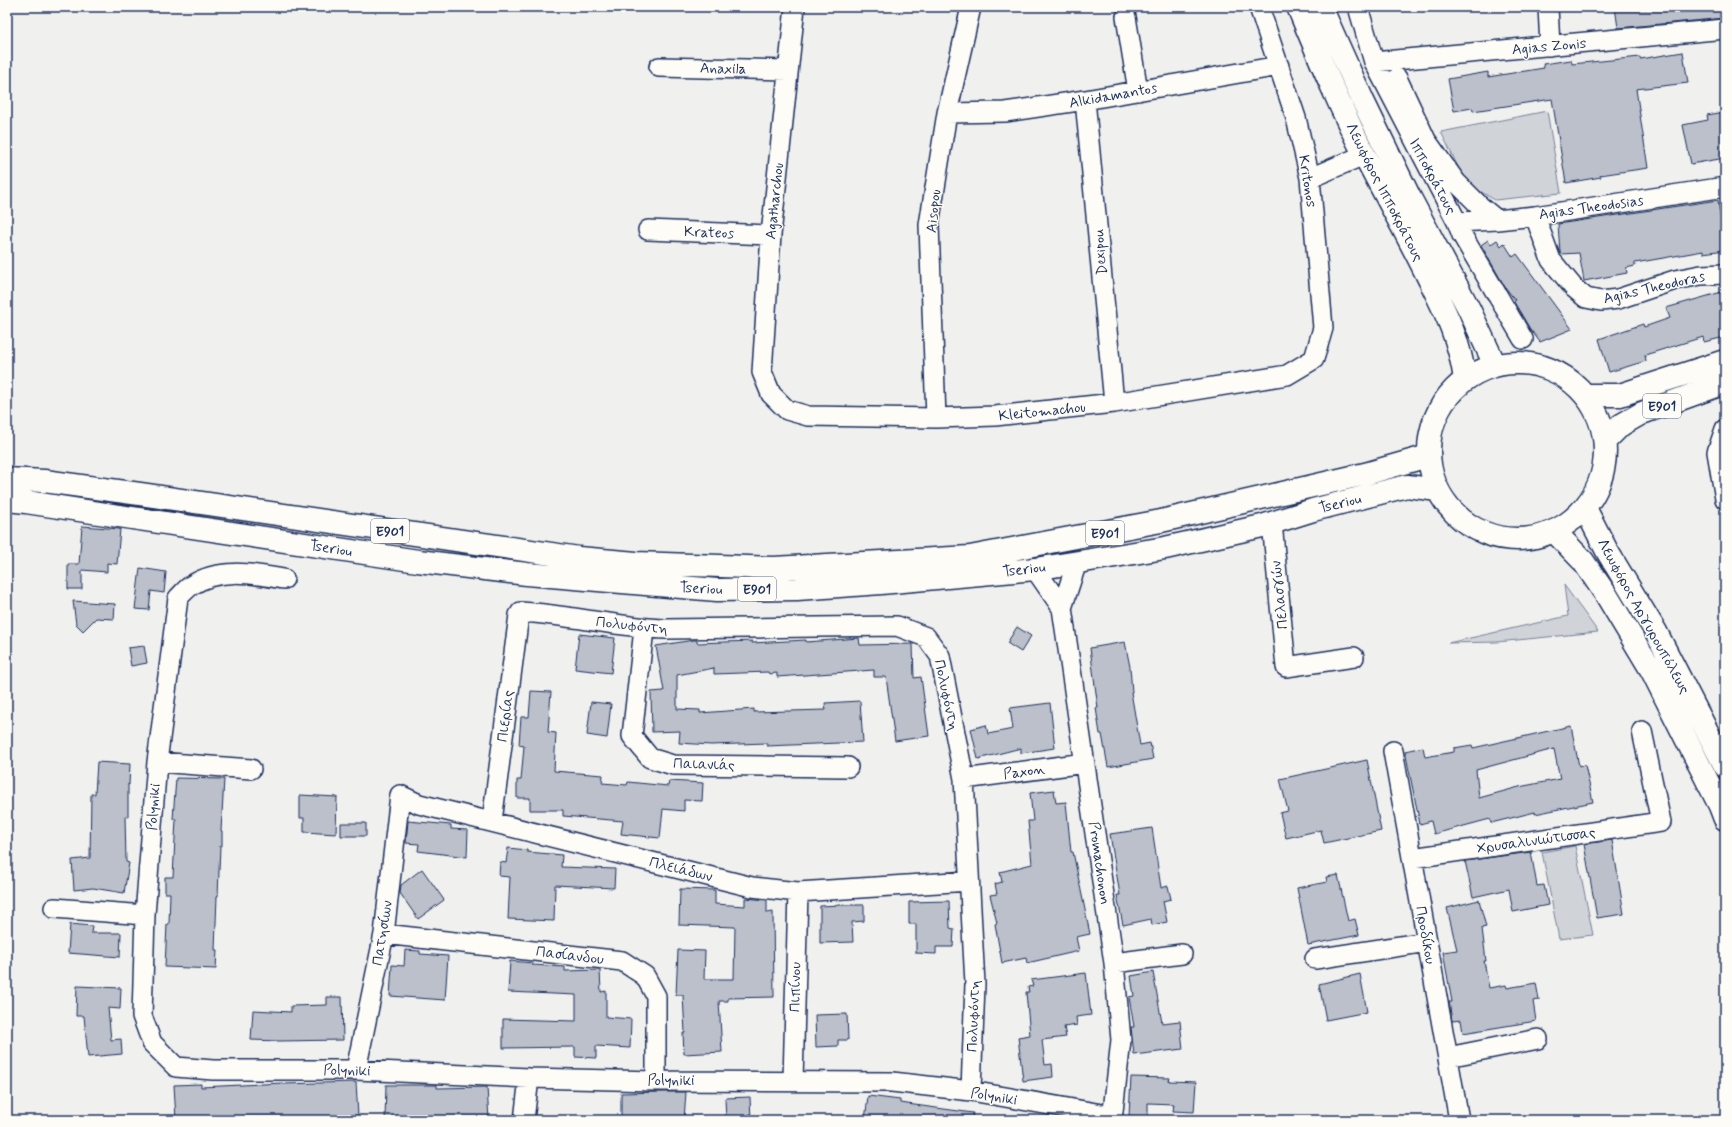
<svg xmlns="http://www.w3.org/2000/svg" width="1732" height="1127" viewBox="0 0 1732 1127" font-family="Mynerve,sans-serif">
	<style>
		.green { fill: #d0d3d8; stroke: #76819b }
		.building { fill: #bbc0ca; stroke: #1b2f5e; fill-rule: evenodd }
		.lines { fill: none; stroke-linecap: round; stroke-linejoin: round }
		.minor-casing { stroke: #1b2f5e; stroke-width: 22 }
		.secondary-casing { stroke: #1b2f5e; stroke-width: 25 }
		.primary-casing { stroke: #1b2f5e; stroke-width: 25 }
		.minor { stroke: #fdfcf7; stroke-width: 19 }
		.secondary { stroke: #fdfcf7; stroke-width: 22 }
		.primary { stroke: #fdfcf7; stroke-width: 22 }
		.labels { text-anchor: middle; stroke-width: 3; stroke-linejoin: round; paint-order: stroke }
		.shield { fill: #fdfcf7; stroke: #5f6c8c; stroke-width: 1 }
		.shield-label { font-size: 14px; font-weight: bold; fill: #1b2f5e }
		.street-label { font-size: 15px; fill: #1b2f5e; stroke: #fdfcf7 }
	</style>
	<rect width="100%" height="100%" fill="#f0f0ee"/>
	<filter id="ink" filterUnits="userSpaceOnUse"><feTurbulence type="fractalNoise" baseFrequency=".025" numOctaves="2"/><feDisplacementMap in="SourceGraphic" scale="8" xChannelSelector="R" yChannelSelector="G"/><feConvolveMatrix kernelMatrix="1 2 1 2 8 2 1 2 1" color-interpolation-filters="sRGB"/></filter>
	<g filter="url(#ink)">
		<path class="green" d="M1547 111 1561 193 1495 200 1466 183 1441 132Z
			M1564 585 1598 632 1497 642 1448 643 1568 616Z
			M1575 846 1593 935 1559 939 1542 852Z"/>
		<path class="building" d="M1615 7H1725V18L1618 28Z
			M1683 52 1688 83 1636 89 1648 168 1600 175 1601 177 1566 183 1552 99 1473 111 1472 108 1454 111 1448 79 1488 72V77L1544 68 1543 64 1571 60 1572 64 1640 57V59Z
			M1725 112V158L1691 164 1683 125 1708 120 1707 115Z
			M1718 200 1725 250 1703 253V251L1635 263V266L1626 268 1627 273 1584 281 1579 253 1561 254 1560 252 1558 224Z
			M1488 240 1491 244 1497 240 1501 246 1504 243 1513 257 1517 254 1572 329 1540 342 1530 329 1514 302 1515 300 1505 287 1481 245Z
			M1725 291V337L1704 342 1703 337 1645 355 1646 361 1609 372 1599 339 1643 324 1644 327 1670 318 1666 308Z
			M82 526 120 529 117 564 107 563V572L82 570V589H68V564H79Z
			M140 568 166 572 164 593 151 591 149 610 135 609Z
			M73 601 115 604 114 619 96 618 83 631 76 624Z
			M1017 627 1031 636 1021 652 1007 643Z
			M579 634 615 638 611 673 575 669Z
			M859 638 860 645 913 644 914 678 921 677 929 736 895 741 886 677H874V670L777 677V673L769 674 768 672 714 674V668L677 675V709L700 710V713L754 709V712L826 710 825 703 860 701 863 742 767 746V743L711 745 679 743 680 731 652 732 651 692 664 691 656 646 694 640H697V643L752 641V643L806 640V642Z
			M1125 642 1130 667 1132 692H1131L1140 745 1150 743 1153 759 1108 767 1102 734H1100L1096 708H1098L1090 648Z
			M144 646 147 663 131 666 128 648Z
			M531 691 551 692 548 732 556 733 554 771 603 775 602 783 627 785 628 782 668 786 669 781 703 783 702 801 684 800V811L663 809 660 838 621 834 623 821 563 816V810H530V798H517V780H521L524 746 519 745 521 717H529Z
			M591 702 611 704 607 738 587 735Z
			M1050 703 1055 748 1021 753V748L978 759 971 729 986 725 988 734 1013 729 1010 708Z
			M1571 726 1579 766 1585 765 1593 802 1535 814V812L1491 823 1490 819 1434 834 1431 821 1420 824 1405 751 1423 747 1425 757 1454 752V748L1472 745 1473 748ZM1554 749 1560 779 1519 787 1479 798 1476 770Z
			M1367 760 1381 831 1324 843 1321 830 1286 838 1280 813 1288 811 1280 779Z
			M97 762 130 764 129 785 128 784V816H125L126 862 129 863 124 893 93 888 74 890 72 860 90 858 91 794H95Z
			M176 778 224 779 221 831H222V846H220L218 896H217L215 950H217L216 969 165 967 167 924H169L170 893H165V877H173L176 819H173Z
			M1054 790 1056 803 1066 802 1071 852H1073L1090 934 1076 937 1079 951 1027 963 1026 958 1002 963 995 924 997 923 990 895 997 894 995 884 1002 882 1000 872 1032 864 1028 821H1033L1030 793Z
			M300 795 337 797 336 834 304 832V818H300Z
			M408 821 451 825V829L468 830 467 857 418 851 419 844 406 843Z
			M341 823H366V836H341Z
			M1152 828 1161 888 1168 886 1171 899 1163 901 1167 922 1152 925 1151 919 1123 925 1117 895H1120L1110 834Z
			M1612 840 1624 914 1597 918 1584 844Z
			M508 848 527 850V852L562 855 561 867 615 869 614 888 555 885 554 921 508 919 510 877 499 876 500 862 506 863Z
			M1531 852 1537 886 1544 885 1548 905 1513 912 1509 889 1473 897 1465 861Z
			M422 869 444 900 418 919 400 893 401 885Z
			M1338 875 1348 921 1355 919 1359 935 1308 945 1297 888 1327 882 1326 877Z
			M680 889 715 890V904L745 906V898L767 900V913L773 912 774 997 728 998V1001H719L722 1052 684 1054 683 1033H685L683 995H676L678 950 705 951 704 979H734L735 927 679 925Z
			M1479 900 1486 927 1482 928 1486 961H1484L1489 988 1506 985 1507 988 1536 983 1539 1000 1533 1001 1536 1021 1463 1033 1461 1020 1452 1021 1449 1002H1452L1443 952 1457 950 1447 908Z
			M949 901 950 928 954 929 953 947H936V954L916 953V924H909V902Z
			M841 905H864V921L852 922 853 942 820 943V906Z
			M70 924 92 926 91 933H121L120 957 68 953Z
			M405 950 420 951V954L448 956 445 1000 390 996 392 965 404 966Z
			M510 961 533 963 532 965 565 967V971L600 970 601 992 606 991V1017L631 1019 630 1048 596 1046V1058L575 1057V1047L503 1048V1019L576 1021V995L508 992Z
			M1153 972 1162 1023 1180 1021 1183 1049 1134 1055 1131 1027H1134L1129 997 1134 996 1131 976Z
			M1086 973 1091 1015 1076 1017 1077 1025 1064 1027 1066 1037 1042 1040 1045 1065 1052 1064 1053 1077 1023 1081 1018 1037 1030 1035 1026 992H1029L1028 987 1033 986 1031 980Z
			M1360 974 1367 1012 1326 1020 1319 984Z
			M77 986 121 988 120 1009 108 1008 111 1040 121 1039 122 1054 88 1057 84 1016H76Z
			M327 997H342L343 1040 279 1041 251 1040 253 1010 291 1012V1006L327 1005Z
			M847 1014 848 1040H838V1046L816 1047 815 1015Z
			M1131 1077 1170 1078 1169 1081 1196 1082 1194 1112 1173 1111 1174 1104 1148 1103V1117L1129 1116Z
			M356 1082 358 1116 286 1118V1120H176L174 1085 201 1084V1087L283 1083V1084Z
			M386 1085H437V1088L487 1087 489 1120H385Z
			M665 1092H686L684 1120 621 1119V1093Z
			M868 1096 900 1100V1103L973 1113 972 1120H865Z
			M750 1097 751 1120H726L725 1098Z"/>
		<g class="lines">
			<defs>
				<path id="minor" d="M795 7 771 235 762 372 771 394 787 410 808 416 936 418 995 416 1114 403 1287 375 1314 359 1323 328 1310 178 1296 118 1259 7
					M1358 7 1374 62 1457 222 1462 235 1523 339
					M1548 7 1550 46
					M1126 17 1138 91
					M1374 62 1725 29
					M659 67 788 70
					M1397 78 1426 140 1456 182 1480 206 1497 220
					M1085 100 1114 403
					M947 113 1005 112 1085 100 1279 66
					M1310 178 1364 155
					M1535 216 1551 260 1574 288 1586 298 1601 301 1618 299 1675 280 1701 275 1725 274
					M1457 222 1497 220 1535 216 1725 187
					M648 230 771 235
					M936 418 929 225 947 113 971 7
					M1725 429 1717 452 1725 499
					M1272 523 1286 667 1354 657
					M1035 569 1062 608 1114 963 1121 1040 1112 1120
					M284 579C254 574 219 567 192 585 187 588 183 593 178 598L157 762 145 915 142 1016 152 1043 176 1067 213 1070H356L529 1078 656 1081 892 1082 971 1091 1113 1116
					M1062 608 1077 562
					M644 629 632 736 650 758 673 765 848 767
					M1393 751 1459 1120
					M157 762 251 769
					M964 779 1085 763
					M492 821 519 615 521 612C570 615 617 627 666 629L897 626 926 637 940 656 964 779 975 984 971 1091
					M1412 858 1661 822 1642 731
					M54 908 145 915
					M384 934 622 961 645 976 656 996V1081
					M1315 959 1427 942
					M1114 963 1182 954
					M1448 1057 1538 1039
					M356 1070 384 934 400 795 419 804 752 887 798 892 969 881
					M793 1081 798 892
					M524 1120 529 1078"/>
				<path id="secondary" d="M1298 7C1319 57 1340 108 1365 156 1386 197 1408 236 1428 277 1446 313 1459 338 1465 379
					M1321 7 1363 101 1409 196 1469 309 1495 365
					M1585 508 1607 551 1656 632 1725 766
					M1554 531 1583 561 1607 596 1652 671 1720 806 1725 819"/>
				<path id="primary" d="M1429 451a88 88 0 1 1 176 0a88 88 0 1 1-176 0Z
					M1585 395H1620L1725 361
					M1605 441 1621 425 1642 413 1725 383
					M7 479 44 481 140 494 579 558 636 563 774 568 970 557 1161 521 1365 474 1428 456
					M7 500 26 502 418 561 527 574 717 590 797 589 881 583 1035 569 1165 548 1262 526 1313 510 1407 486 1438 490"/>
			</defs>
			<use href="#minor" class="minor-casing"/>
			<use href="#secondary" class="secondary-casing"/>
			<use href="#primary" class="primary-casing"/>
			<use href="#minor" class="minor"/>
			<use href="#secondary" class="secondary"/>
			<use href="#primary" class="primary"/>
		</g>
	</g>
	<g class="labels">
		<g class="shield">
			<rect x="1643" y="394" width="38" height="24" rx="3"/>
			<rect x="371" y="519" width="38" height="24" rx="3"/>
			<rect x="1086" y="521" width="38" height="24" rx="3"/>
			<rect x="738" y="577" width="38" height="24" rx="3"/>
		</g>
		<g class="shield-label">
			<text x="1662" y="411">E901</text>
			<text x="390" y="536">E901</text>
			<text x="1105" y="538">E901</text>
			<text x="757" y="594">E901</text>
		</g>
		<g class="street-label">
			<text transform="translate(1549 46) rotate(-5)" y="5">Agias Zonis</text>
			<text transform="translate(723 68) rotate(1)" y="5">Anaxila</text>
			<text transform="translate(1113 95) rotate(-10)" y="5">Alkidamantos</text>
			<text transform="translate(1433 176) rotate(62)" y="5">Ιπποκράτους</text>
			<text transform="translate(1308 181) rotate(81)" y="5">Kritonos</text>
			<text transform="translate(1385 192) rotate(63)" y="5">Λεωφόρος Ιπποκράτους</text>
			<text transform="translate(774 201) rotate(-84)" y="5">Agatharchou</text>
			<text transform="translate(1591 207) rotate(-8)" y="5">Agias Theodosias</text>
			<text transform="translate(933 211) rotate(-84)" y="5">Aisopou</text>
			<text transform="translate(709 232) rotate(2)" y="5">Krateos</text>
			<text transform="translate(1100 252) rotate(-95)" y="5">Dexipou</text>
			<text transform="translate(1654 287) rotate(-13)" y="5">Agias Theodoras</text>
			<text transform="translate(1042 411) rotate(-6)" y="5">Kleitomachou</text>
			<text transform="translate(1340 503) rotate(-14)" y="5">Tseriou</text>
			<text transform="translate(331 548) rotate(9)" y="5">Tseriou</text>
			<text transform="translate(1024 569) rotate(-7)" y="5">Tseriou</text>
			<text transform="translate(701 588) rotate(3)" y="5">Tseriou</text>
			<text transform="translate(1279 595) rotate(-96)" y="5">Πελασγών</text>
			<text transform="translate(1644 616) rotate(61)" y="5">Λεωφόρος Αργυρουπόλεως</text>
			<text transform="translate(632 625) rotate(6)" y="5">Πολυφόντη</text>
			<text transform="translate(947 695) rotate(78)" y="5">Πολυφόντη</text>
			<text transform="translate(505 716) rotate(-83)" y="5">Πιερίας</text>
			<text transform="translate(704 764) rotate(2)" y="5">Παιανιάς</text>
			<text transform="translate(1024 771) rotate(-8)" y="5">Paxon</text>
			<text transform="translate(153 807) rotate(-86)" y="5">Polyniki</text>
			<text transform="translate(1536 840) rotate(-8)" y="5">Χρυσαλινιώτισσας</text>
			<text transform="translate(1100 863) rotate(82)" y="5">Promachonon</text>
			<text transform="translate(681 869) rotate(14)" y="5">Πλειάδων</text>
			<text transform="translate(382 933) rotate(-81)" y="5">Πατησίων</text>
			<text transform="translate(1426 935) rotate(80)" y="5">Προδίκου</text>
			<text transform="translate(570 955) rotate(7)" y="5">Πασίανδου</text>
			<text transform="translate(795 987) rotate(-89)" y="5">Πιπίνου</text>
			<text transform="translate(973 1016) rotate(-88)" y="5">Πολυφόντη</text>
			<text transform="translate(347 1070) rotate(1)" y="5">Polyniki</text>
			<text x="671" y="1085">Polyniki</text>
			<text transform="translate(994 1096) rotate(9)" y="5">Polyniki</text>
		</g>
	</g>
	<rect width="1732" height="1127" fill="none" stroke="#fdfcf7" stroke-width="24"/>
	<rect x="12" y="12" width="1708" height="1103" fill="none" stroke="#1b2f5e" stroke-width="1.5" filter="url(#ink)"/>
</svg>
